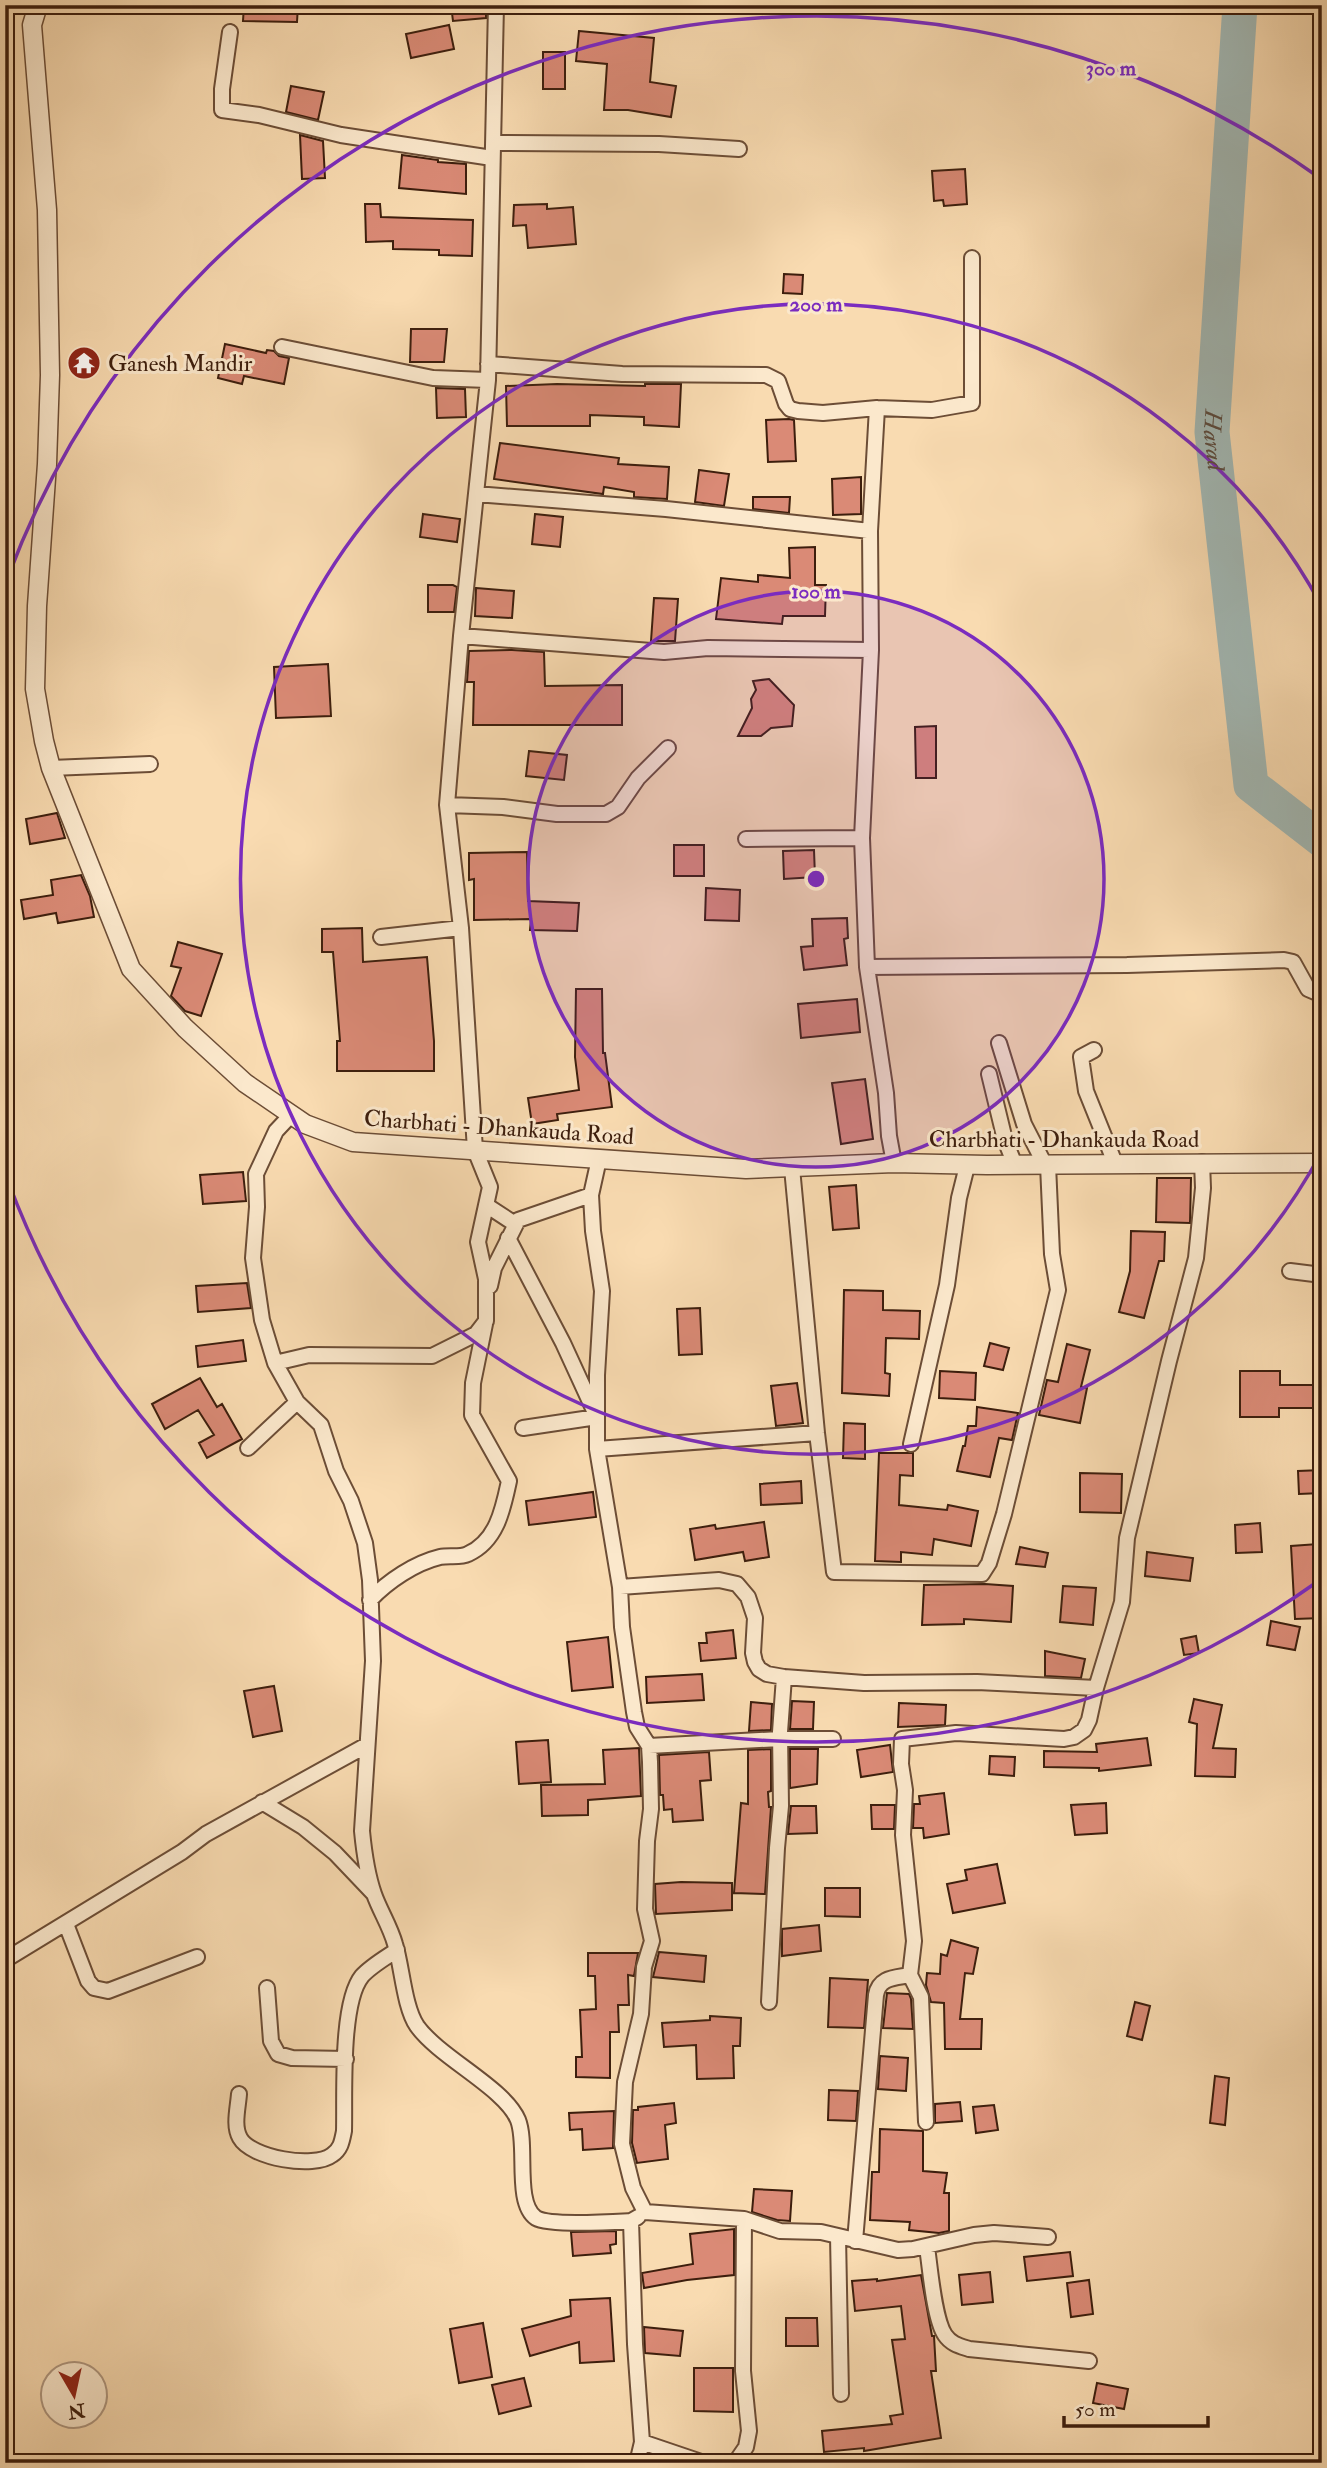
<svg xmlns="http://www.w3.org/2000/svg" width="1327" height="2468" viewBox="0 0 1327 2468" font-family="'IM FELL Double Pica',serif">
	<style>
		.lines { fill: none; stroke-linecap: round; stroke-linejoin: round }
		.river { stroke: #a2b9b6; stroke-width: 35 }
		.building { fill: #da8a76; stroke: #3d1e0d; stroke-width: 2 }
		.minor-casing { stroke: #6c4d36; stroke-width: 18 }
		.tertiary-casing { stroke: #6c4d36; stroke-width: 21 }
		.minor { stroke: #fbe8cc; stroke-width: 14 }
		.tertiary { stroke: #fbe8cc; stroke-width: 18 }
		.ring { fill: none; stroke: #7b2cbf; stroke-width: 3.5 }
		.labels { text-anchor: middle; stroke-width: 6; stroke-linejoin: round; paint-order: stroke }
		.poi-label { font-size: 23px; fill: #3d1e0d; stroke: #fbe8cc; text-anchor: start }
		.street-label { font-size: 23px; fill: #3d1e0d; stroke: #fbe8cc }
		.water-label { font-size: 24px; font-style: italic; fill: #5b4c40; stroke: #fbe8cc }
		.centre { fill: #7b2cbf; stroke: #fbe8cc; stroke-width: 3.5 }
		.ring-label { font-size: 21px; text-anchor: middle; font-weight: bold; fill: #7b2cbf; stroke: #fbe8cc; stroke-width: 6; stroke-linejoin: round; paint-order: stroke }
	</style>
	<rect width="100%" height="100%" fill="#f9dbb1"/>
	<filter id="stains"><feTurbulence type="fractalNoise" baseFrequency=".00286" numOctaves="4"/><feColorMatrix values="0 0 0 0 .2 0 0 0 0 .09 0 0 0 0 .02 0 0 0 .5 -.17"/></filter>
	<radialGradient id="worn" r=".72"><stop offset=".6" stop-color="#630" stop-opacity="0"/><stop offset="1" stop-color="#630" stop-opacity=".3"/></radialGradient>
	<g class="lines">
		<path class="river" id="s1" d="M1240 5 1212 432 1251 785 1322 840"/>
	</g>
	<path class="building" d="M244 5H298L297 22 243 21Z
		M451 5H486V18L453 21Z
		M449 25 454 49 411 58 406 34Z
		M579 31 654 38 650 82 676 86 671 117 628 110H604L607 64 576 61Z
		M543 52H565V89H543Z
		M291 86 324 92 318 120 286 112Z
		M300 135 323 141 325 178 302 179Z
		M402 155 438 160V162L466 164V194L399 188Z
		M965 169 967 204 944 206 943 200 934 201 932 171Z
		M365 204H380L381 217 473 220 472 256 439 255V250L393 249V241L366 242Z
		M547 204V209L573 207 576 244 528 248 526 225 513 226 514 205Z
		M784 274 803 275 802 294 783 293Z
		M411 329H447L444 362H410Z
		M225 344 266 353 267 350 274 351 279 356 289 358 284 384 244 376 242 384 218 378Z
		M557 384 645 386V384H681L679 427 644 425V417L590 415V426H507L506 386Z
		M436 388 465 389 466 417 437 418Z
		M789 419 794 420 796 461 768 462 766 420Z
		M500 443 619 458 618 464 669 467 667 499 634 497V492L604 487 603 494 494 479Z
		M699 470 729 474 724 506 695 502Z
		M861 477V514L833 515 832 479Z
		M753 497H790L789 513 753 509Z
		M423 514 460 519 457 542 420 537Z
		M535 514 563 517 560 547 532 544Z
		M815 547V585H826L825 616H783L782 624 716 619 721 578 758 582V575L790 578 789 548Z
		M428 585H453L457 587 454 612H428Z
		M476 588 514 591 512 618 475 616Z
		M654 598 678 599 675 641H651Z
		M512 650 544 652 545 686 622 685V725H473L474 682H467L469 651Z
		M328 664 331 716 276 718 274 667Z
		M769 679 794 705 792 726 771 728 761 736H738L752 708 751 699 756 690 753 681Z
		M936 726V778H916L915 727Z
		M529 751 567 755 564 780 526 776Z
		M57 813 65 838 30 844 26 819Z
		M674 845H704V876H674Z
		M814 850 815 877 784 879 783 851Z
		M527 852 528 901 579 903 577 931 530 930 531 919 474 920V879L469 880V853Z
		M81 875 90 896 94 917 58 923 56 913 24 919 21 900 53 895 51 880Z
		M706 888 740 890 739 921 705 920Z
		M847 918 848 938 844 939 847 965 804 970 801 947 813 946 812 919Z
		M362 928 363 962 427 957 434 1041V1071H337V1041H340L333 952H322V929Z
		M178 942 222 954 201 1016 185 1011 171 996 181 968 171 966Z
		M576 989H602L603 1053H605L612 1107 557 1114 558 1120 532 1124 528 1098 579 1090 575 1057Z
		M857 999 860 1032 801 1038 798 1004Z
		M865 1079 873 1139 841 1144 832 1083Z
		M243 1172 246 1201 203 1204 200 1175Z
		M1157 1178H1191L1190 1223 1156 1222Z
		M856 1185 859 1228 833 1230 829 1187Z
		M1131 1231 1165 1232 1164 1261H1159L1144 1318 1119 1312 1130 1271Z
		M247 1283 251 1308 198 1312 196 1286Z
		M844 1290 883 1291V1310L920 1311 919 1339 886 1338 885 1373 890 1374 889 1396 842 1393Z
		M700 1308 702 1354 679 1355 677 1309Z
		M243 1340 246 1361 198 1367 196 1346Z
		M990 1343 1009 1348 1003 1370 984 1366Z
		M1067 1344 1090 1350 1081 1387 1087 1388 1080 1423 1039 1415 1047 1380 1058 1382Z
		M940 1371 976 1373 975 1400 939 1398Z
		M1240 1371H1280V1385H1322V1408H1279V1417H1240Z
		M200 1378 217 1407 222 1404 242 1439 207 1458 199 1443 214 1435 198 1410 165 1429 152 1404Z
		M797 1383 803 1423 776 1426 771 1386Z
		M977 1407 1018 1413 1012 1440 999 1438 990 1477 957 1471 963 1446H965L968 1426H976Z
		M844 1423 865 1424V1459L843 1458Z
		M879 1453H913V1476L900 1475 899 1505 947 1510 948 1505 978 1511 971 1546 934 1539 932 1555 901 1552V1562L875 1561Z
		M1322 1470V1493L1299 1494 1298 1471Z
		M1080 1473 1122 1474 1121 1513 1080 1512Z
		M801 1481 802 1503 761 1505 760 1484Z
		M593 1492 596 1517 529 1525 526 1501Z
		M764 1522 769 1557 745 1561 743 1552 695 1560 690 1529 715 1525 716 1529Z
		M1260 1523 1262 1552 1236 1553 1235 1525Z
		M1318 1544 1322 1618 1295 1619 1291 1546Z
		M1020 1547 1048 1553 1045 1567 1016 1564Z
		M1147 1552 1193 1558 1190 1581 1145 1576Z
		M985 1584 1013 1586 1011 1622 964 1619V1624L922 1625 924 1585Z
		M1063 1586 1096 1588 1093 1625 1060 1622Z
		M1271 1621 1300 1627 1295 1650 1267 1645Z
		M733 1630 736 1658 701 1661 699 1643H707L706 1633Z
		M1196 1636 1199 1653 1184 1655 1181 1639Z
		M608 1637 613 1687 572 1691 567 1642Z
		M1045 1651 1085 1659 1081 1678 1045 1676Z
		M702 1674 704 1700 647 1703 646 1677Z
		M274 1686 282 1731 253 1737 244 1691Z
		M1194 1699 1222 1705 1213 1748 1236 1749 1235 1777 1195 1776 1197 1724 1189 1722Z
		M792 1701 814 1702 813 1729H790Z
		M751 1702 772 1704 771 1730 749 1731Z
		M899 1703 946 1705 945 1725 898 1727Z
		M1147 1738 1151 1765 1099 1771V1768L1044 1767V1751L1097 1752 1096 1744Z
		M548 1740 551 1782 519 1784 516 1742Z
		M890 1745 893 1772 861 1777 857 1750Z
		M639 1748 641 1796 588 1800V1815L542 1816 541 1785 605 1784 603 1750Z
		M771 1749V1791L768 1792 769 1807H771L765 1894 734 1893 741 1803 748 1804V1750Z
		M790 1749H818L817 1784 790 1788Z
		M709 1752 711 1780 700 1781 703 1820 673 1822 672 1809 664 1810 663 1795H660L659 1755Z
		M990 1756 1015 1757 1014 1776 989 1774Z
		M944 1793 949 1834 924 1838 923 1828H913L914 1804H920L919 1796Z
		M1106 1803 1107 1833 1075 1835 1071 1805Z
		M871 1805H895L894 1829H872Z
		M791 1806H816L817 1833 788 1834Z
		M997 1864 1005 1903 953 1913 947 1884 967 1880 965 1870Z
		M681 1882 732 1883V1910L656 1914 655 1884Z
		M825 1888H860V1917L825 1916Z
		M819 1925 821 1951 782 1956V1929Z
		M951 1940 978 1948 973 1974 965 1973 960 2019H982L981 2049H945L944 2003 931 2002 926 1985 927 1973 940 1974 941 1954 947 1956Z
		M659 1952 706 1956 704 1982 653 1977Z
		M588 1953H638L634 1976 628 1975 629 2005H618L619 2032H610V2078L576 2077V2057H582L580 2010 596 2009 595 1976H588Z
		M830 1978 868 1980 864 2028 828 2027Z
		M887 1993 909 1994 911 1999 913 2029 883 2028Z
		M1135 2002 1150 2006 1142 2040 1127 2036Z
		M710 2016 741 2018 740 2046H733L734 2078 697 2079 696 2045 664 2047 662 2023 710 2020Z
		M880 2056 908 2058 906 2091 878 2089Z
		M1215 2076 1229 2078 1225 2125 1210 2123Z
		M829 2090 858 2091 856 2121 828 2120Z
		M960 2102 962 2121 935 2123V2104Z
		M674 2103 676 2123 665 2125 668 2159 637 2163 632 2143 633 2110H638V2107Z
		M994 2105 998 2130 976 2133 973 2107Z
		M614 2111 613 2148 583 2150 582 2129 570 2130 569 2113Z
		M880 2129 923 2131V2171L947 2173 944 2193H949V2231L939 2233 909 2230 910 2222 870 2220 872 2172H879Z
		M754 2189 792 2191 790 2221 777 2220 752 2212Z
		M734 2229V2275L687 2280 644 2288 642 2273 693 2264 690 2234Z
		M616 2231V2244L610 2245 611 2253 573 2256 571 2232Z
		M1070 2252 1073 2276 1027 2281 1024 2257Z
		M990 2272 993 2302 962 2305 959 2275Z
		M921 2275 932 2336H934L936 2371H931L941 2438 864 2451V2448L824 2452 822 2431 892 2424 890 2416 903 2414 892 2340 905 2339 901 2306 855 2311 852 2281 877 2279V2281Z
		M1089 2280 1093 2314 1071 2317 1067 2283Z
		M610 2298 614 2361 580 2363 579 2342 530 2356 522 2329 571 2316 570 2300Z
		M786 2318H817L818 2346H786Z
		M483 2323 492 2377 459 2383 450 2329Z
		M644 2327 683 2331 680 2356 645 2353Z
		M694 2368H733V2412L694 2411Z
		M524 2378 531 2406 499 2414 492 2385Z
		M1097 2383 1128 2389 1124 2409 1093 2403Z"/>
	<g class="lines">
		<defs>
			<path id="minor" d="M230 32 222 89V110L259 115 341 135 492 158
				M493 143 659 144 739 149
				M282 347 433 378 488 380
				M488 364 622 374 766 375 778 381 786 404 790 409 798 411 823 413 877 408 932 410 972 403V258
				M877 408 870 531 871 650 862 838 867 967 886 1093 889 1136 894 1163
				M476 494 666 509 870 531
				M461 636 664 652 708 648 871 650
				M51 768 150 764
				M447 805 503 807 557 814H606L618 807 638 778 668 748
				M746 839 862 838
				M381 937 461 928
				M867 967 1127 965 1284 960 1293 962 1308 989 1322 995
				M999 1043 1024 1124 1045 1165
				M1094 1050 1081 1057 1086 1091 1115 1163
				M989 1074 1005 1140 1015 1165
				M291 1115 276 1131 256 1174 257 1207 253 1258 262 1320 275 1363 297 1402 321 1425 336 1471 351 1501 365 1543 370 1580 373 1661 362 1831C364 1852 367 1874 374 1894 380 1911 390 1926 395 1944 402 1966 404 2007 417 2026 440 2058 505 2088 518 2120 528 2145 514 2203 536 2218 549 2226 613 2222 631 2221
				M599 1159 591 1195 593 1231 602 1291 597 1375V1449L620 1587 622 1627 634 1712 637 1727 649 1746 650 1762 651 1809 647 1841 645 1909 652 1941 644 1967 641 2014 625 2082 622 2144 633 2188 645 2212 744 2219 780 2231 821 2232 898 2250 913 2249 974 2235 994 2233 1048 2237
				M792 1168 817 1433 834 1572 982 1574 989 1563 1004 1514 1058 1290 1052 1254 1048 1165
				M486 1205 515 1224
				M508 1238 563 1343 597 1417 523 1428
				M1290 1271 1322 1275
				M490 1286 494 1268 518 1220 591 1195
				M275 1363 309 1355 432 1356 476 1334 486 1321V1279L478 1242 490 1187 475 1150 461 928 447 805 461 636 488 380 496 5
				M911 1444 947 1285 959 1198 967 1166H976
				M248 1448 297 1402
				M597 1449 817 1433
				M620 1587 719 1580 737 1584 748 1597 755 1618 753 1653 755 1662 759 1669 767 1674 784 1677 864 1683 977 1682 1096 1688
				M370 1600C388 1581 415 1563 440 1557 449 1555 460 1558 468 1554 497 1541 503 1509 509 1481L472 1415 473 1383 485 1324
				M649 1746 780 1739H833
				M262 1802 303 1827 335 1853 374 1894
				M66 1924 88 1981 94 1988 108 1991 197 1957
				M5 1960 182 1852 206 1834 367 1745
				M267 1988 271 2041 278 2054 292 2058 346 2059
				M769 2002 777 1848 781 1806 780 1732 784 1677
				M239 2094C238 2108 233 2126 240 2138 251 2158 314 2169 332 2155 341 2149 342 2141 344 2131 345 2096 340 2003 362 1976 371 1966 385 1958 397 1950
				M926 2122 921 1997 910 1975 914 1941 903 1835 905 1790 901 1764 902 1739 956 1733 1064 1739 1074 1737 1084 1730 1089 1720 1096 1688 1122 1602 1127 1538 1169 1361 1196 1258 1203 1188 1202 1162
				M838 2236 841 2394
				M855 2241 876 1995C879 1977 895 1978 910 1975
				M927 2247C930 2267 934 2319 945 2335 951 2344 960 2346 969 2349L1089 2361
				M642 2442 704 2463
				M637 2463 642 2442 635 2344 631 2221 638 2217
				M735 2463 746 2447 749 2431 743 2371 744 2219"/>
			<path id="tertiary" d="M38 5 32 25 47 210 50 375 47 464 37 606 35 689 44 741 51 768 131 969 185 1028 245 1083 305 1124 353 1142 746 1169 894 1163 987 1165 1322 1163"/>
		</defs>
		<use href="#minor" class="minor-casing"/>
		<use href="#tertiary" class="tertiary-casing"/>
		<use href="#minor" class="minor"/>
		<use href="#tertiary" class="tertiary"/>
	</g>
	<circle cx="816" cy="879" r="288" fill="#7b2cbf" fill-opacity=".12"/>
	<g class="ring">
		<circle cx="816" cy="879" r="288"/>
		<path d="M1321 1153A575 575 0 1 1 1321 605"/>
		<path d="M1317 1582A863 863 0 0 1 8 1181M8 577A863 863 0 0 1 1317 176"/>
	</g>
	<defs>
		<symbol id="temple-disc" viewBox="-11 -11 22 22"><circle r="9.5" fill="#8f2418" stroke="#fbe8cc"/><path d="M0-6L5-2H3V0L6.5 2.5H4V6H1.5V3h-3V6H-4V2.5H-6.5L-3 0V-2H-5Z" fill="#fff"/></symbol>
	</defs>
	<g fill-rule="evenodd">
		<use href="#temple-disc" x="65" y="344" width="38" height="38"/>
	</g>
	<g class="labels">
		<g class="poi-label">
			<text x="108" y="371">Ganesh Mandir</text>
		</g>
		<g class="street-label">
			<text transform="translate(499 1127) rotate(4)" y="8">Charbhati - Dhankauda Road</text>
			<text x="1064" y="1147">Charbhati - Dhankauda Road</text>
		</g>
		<g class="water-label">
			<text dy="8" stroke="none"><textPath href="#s1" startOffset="436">Harad</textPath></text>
		</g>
	</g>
	<circle cx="816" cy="879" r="10" class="centre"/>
	<g class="ring-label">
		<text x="1111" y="75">300 m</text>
		<text x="816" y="311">200 m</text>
		<text x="816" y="598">100 m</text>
	</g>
	<rect width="1327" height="2468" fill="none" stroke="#f9dbb1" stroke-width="28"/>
	<rect x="7" y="7" width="1313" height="2454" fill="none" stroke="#3d1e0d" stroke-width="3.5"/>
	<rect x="14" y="14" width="1299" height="2440" fill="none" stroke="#3d1e0d" stroke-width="2"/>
	<g transform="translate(74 2395) rotate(171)"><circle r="33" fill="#fbe8cc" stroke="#af9780" stroke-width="2"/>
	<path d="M0-5L12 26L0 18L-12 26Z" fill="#8f2418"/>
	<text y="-10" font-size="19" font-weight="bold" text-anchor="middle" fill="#3d1e0d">N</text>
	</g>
	<path d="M1064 2416v10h144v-10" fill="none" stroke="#3d1e0d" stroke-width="3.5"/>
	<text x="1075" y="2416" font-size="21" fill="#3d1e0d" stroke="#fbe8cc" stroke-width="5" paint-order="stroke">50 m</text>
	<rect width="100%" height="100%" filter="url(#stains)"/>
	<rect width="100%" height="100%" fill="url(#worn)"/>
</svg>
